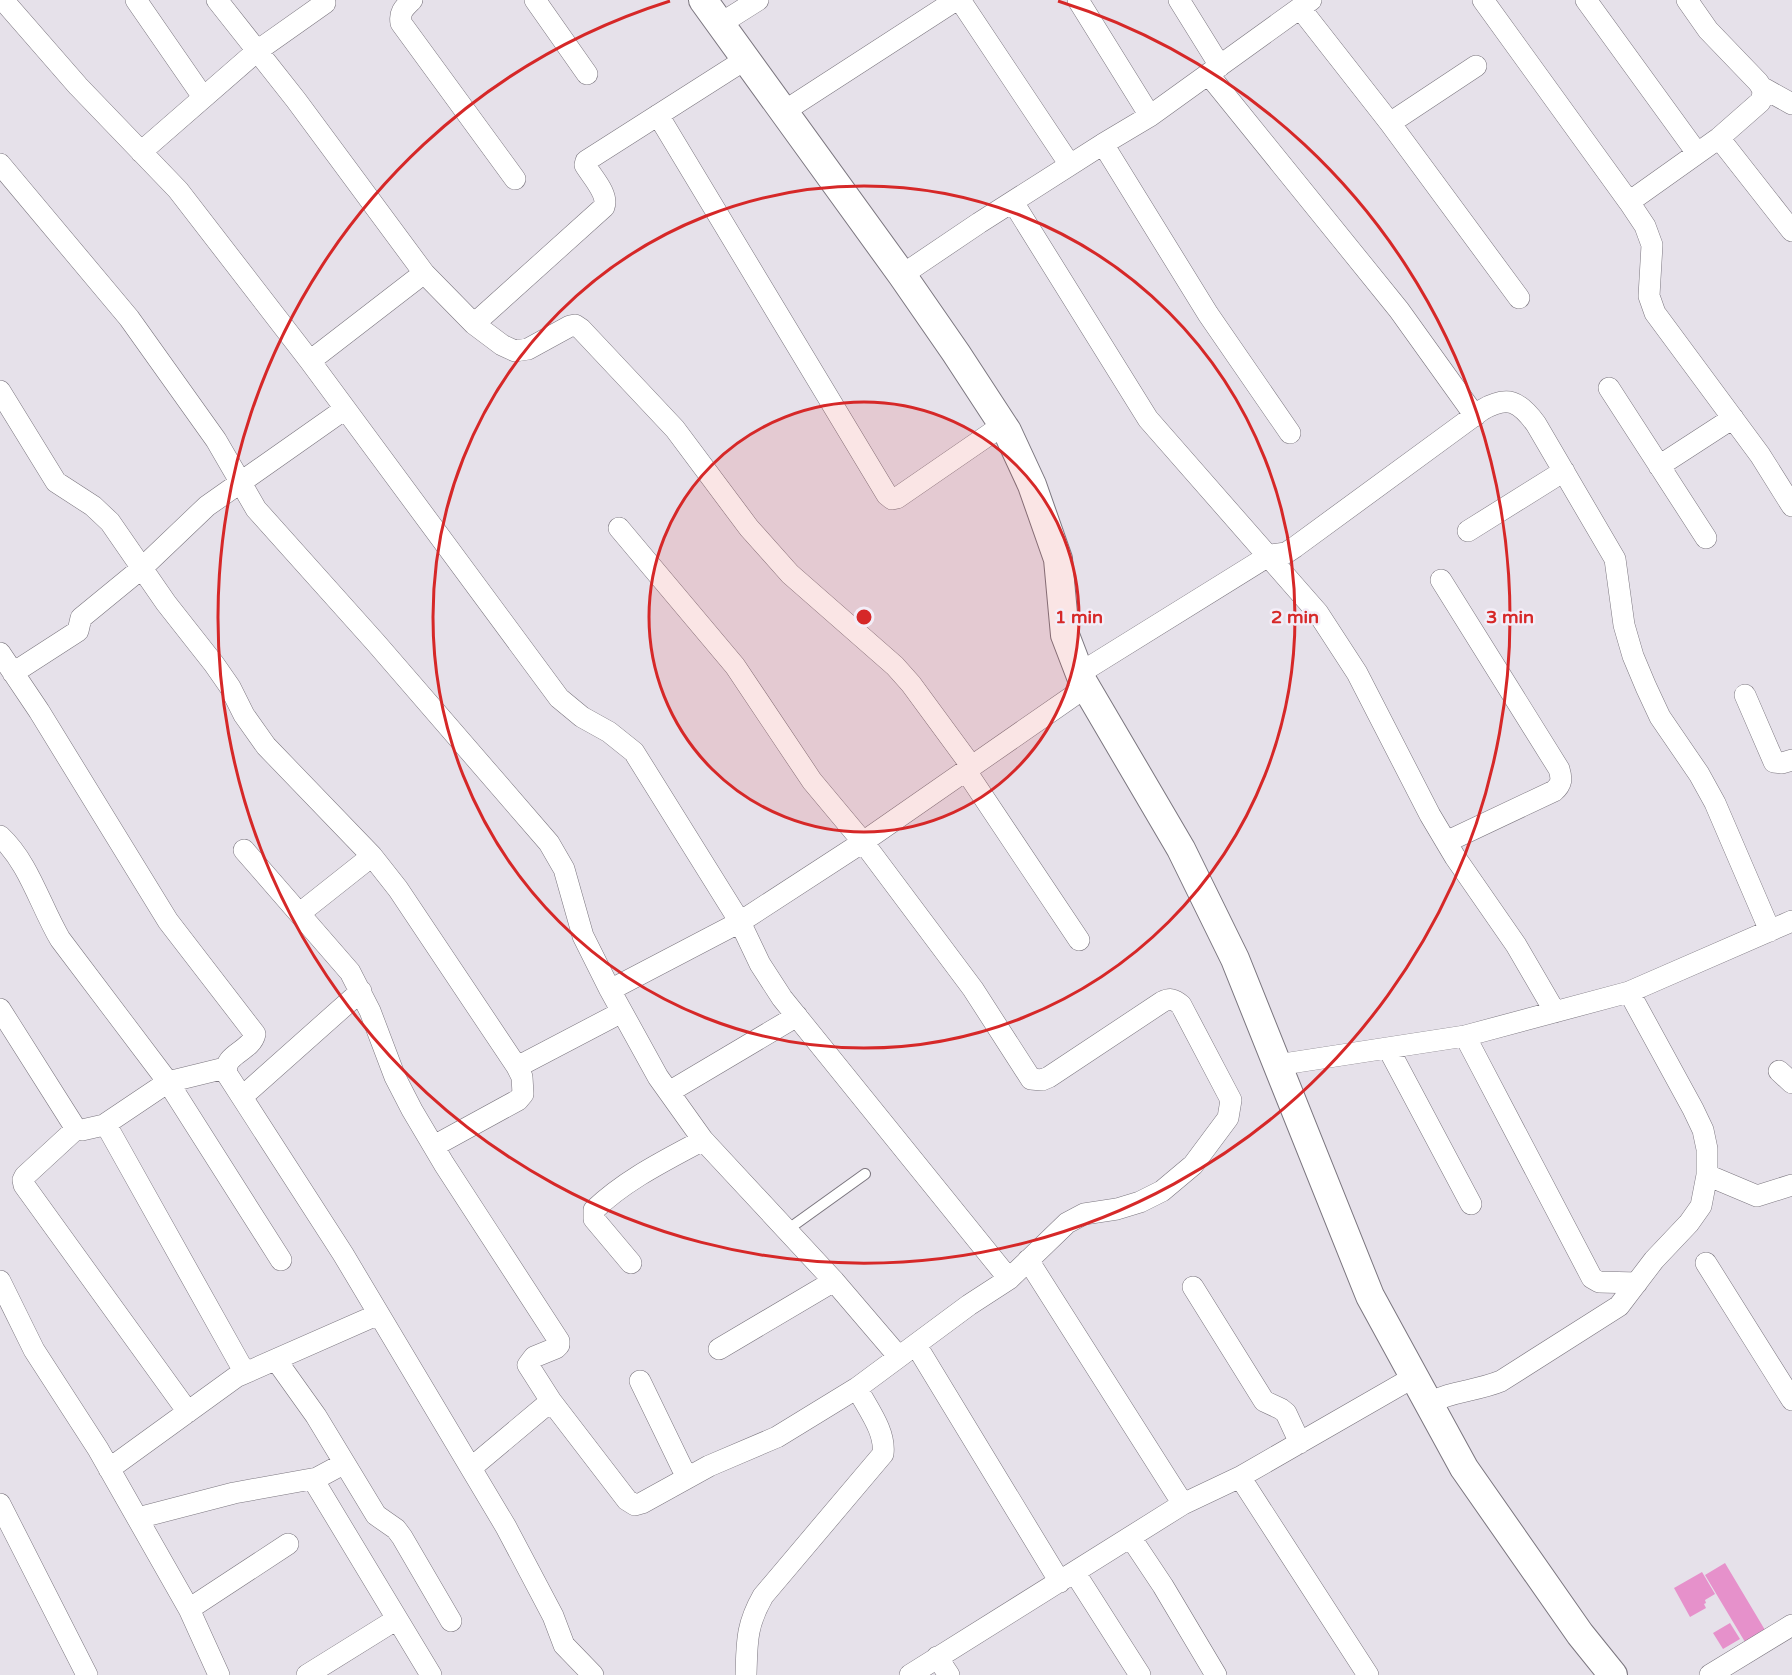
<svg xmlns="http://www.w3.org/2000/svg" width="1792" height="1675" viewBox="0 0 1792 1675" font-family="'Varela Round',sans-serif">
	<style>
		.building { fill: #e691cb }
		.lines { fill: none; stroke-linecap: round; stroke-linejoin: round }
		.lane-casing { stroke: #7b767f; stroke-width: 12 }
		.street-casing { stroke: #7b767f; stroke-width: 22 }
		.secondary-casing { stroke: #7b767f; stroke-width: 30 }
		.lane { stroke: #fff; stroke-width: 10 }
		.street { stroke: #fff; stroke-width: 21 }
		.secondary { stroke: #fff; stroke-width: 28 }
		.ring { fill: none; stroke: #d62828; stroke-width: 3 }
		.centre { fill: #d62828; stroke: #f3eef8; stroke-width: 3 }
		.ring-label { font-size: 18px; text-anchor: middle; font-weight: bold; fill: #d62828; stroke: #f3eef8; stroke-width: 5; stroke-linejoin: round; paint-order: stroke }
	</style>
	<rect width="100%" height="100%" fill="#e6e1ea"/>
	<path class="building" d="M1725 1563 1765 1630 1745 1642 1705 1575Z
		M1702 1572 1715 1594 1705 1600 1706 1603 1704 1604 1706 1608 1690 1617 1674 1588Z
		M1730 1623 1740 1639 1723 1649 1713 1633Z"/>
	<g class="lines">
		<defs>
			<path id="lane" d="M787 1230 865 1174"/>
			<path id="street" d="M3 0 78 86 178 190 310 361 559 698 582 717 609 732 634 752 740 922 760 964 782 998 1009 1279
				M136 0 203 97
				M217 0 296 100 424 273 474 324 502 345 515 351 528 349 570 326 575 325 581 329 675 429 749 528 790 574 895 666 911 684 972 767
				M412 0C404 8 399 12 401 23L515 179
				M535 0 587 74
				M960 0 1070 165
				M1078 0 1150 116
				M1179 0 1220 66
				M1483 0 1629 202 1645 226 1652 245 1649 296 1655 313 1760 455 1792 506
				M1586 0 1697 153
				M1300 8 1390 123 1519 298
				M720 24 758 0
				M1209 75 1399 310 1475 416
				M1763 88 1792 104
				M783 112 956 0
				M658 115 887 495 892 499 897 498 1003 425
				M1390 123 1476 66
				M1719 138 1792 231
				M1103 144 1208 314 1290 433
				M141 152 257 51 325 3
				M0 164 129 318 216 440 256 509 376 643 549 843 564 869 583 936 610 990 658 1077 703 1140 834 1281 899 1357
				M1013 202 1148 419 1318 613 1357 673 1430 815 1455 857 1516 945 1555 1012
				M1629 202 1719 138 1760 102C1764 94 1764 90 1758 82L1708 30 1687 0
				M902 275 979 223 1103 144 1150 116 1311 0
				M474 324 604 207C609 194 592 177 585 165L586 161 746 59
				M310 361 424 273
				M1609 388 1706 538
				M0 391 56 482 93 506 110 522 166 603 214 664 230 687 244 715 266 746 372 856 398 889 517 1067 522 1077 523 1094 518 1100 434 1146
				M1659 466 1733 418
				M619 528 735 666 812 781 863 842 973 989 1031 1079 1042 1080 1049 1077 1162 1002C1170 998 1174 999 1181 1005L1231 1100 1228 1118 1193 1165 1162 1191 1140 1202 1117 1209 1084 1214 1067 1223 1009 1279 969 1305 857 1388C867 1408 886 1431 883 1454L763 1596C746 1626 747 1642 746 1675
				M1468 531 1564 471
				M1441 580 1559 769C1562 779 1562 784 1554 791L1446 842
				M0 653 39 711 168 921 255 1034C251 1052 222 1054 227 1074L343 1254 506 1527 553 1616 564 1645 593 1675
				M13 673 78 631 81 618 142 568 207 506 345 409
				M1080 673 1270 555 1286 553 1295 547 1482 410C1508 395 1519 401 1536 424L1615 559 1624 625 1633 656 1646 687 1660 717 1699 774 1715 803 1770 931
				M1745 695 1774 762 1782 763 1792 760
				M966 771 1079 940
				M0 836C29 863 40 905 60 939L168 1082 281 1260
				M244 850 350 972 370 1011 395 1077 412 1110 444 1164 559 1341V1345L556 1348 534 1357 528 1365 551 1401 471 1468
				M300 913 372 856
				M610 990 740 922 863 842 1086 687
				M0 1009 76 1129 82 1130 104 1125 109 1130 245 1373
				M1465 1036 1592 1278 1599 1282 1637 1283
				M1388 1048 1471 1204
				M1277 1065 1465 1036 1629 992 1792 921
				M517 1067 622 1012
				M1779 1071 1792 1083
				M669 1092 797 1016
				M242 1097 361 991
				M104 1125 168 1082 225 1068
				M76 1129 25 1176 23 1180 24 1185 188 1412
				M1707 1175 1757 1196 1792 1185
				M1028 1260 1183 1504
				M631 1263 594 1219V1210C625 1180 664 1161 703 1140
				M1706 1263 1792 1400
				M0 1281 34 1350 98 1449 189 1609 219 1675
				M1193 1287 1264 1401 1281 1409 1286 1413 1300 1443
				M916 1345 1060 1582
				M719 1349 834 1281
				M276 1360 316 1416 376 1515 396 1529 402 1537 451 1621
				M640 1381 687 1478
				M551 1401 627 1500 635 1505 642 1503 709 1466 777 1437 857 1388
				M1429 1403C1451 1391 1477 1391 1501 1381L1619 1306 1654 1260 1689 1223 1701 1206 1707 1175V1149L1703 1130 1693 1109 1629 992
				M343 1464 317 1478V1486L431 1675
				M109 1469 236 1377 379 1314
				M1240 1477 1368 1675
				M0 1504 87 1675
				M138 1518 234 1493 317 1478
				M1131 1538 1163 1586 1216 1675
				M1075 1573 1140 1675
				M189 1609 288 1544
				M937 1657 949 1675
				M307 1675 397 1619
				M910 1675 1183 1504 1240 1477 1414 1377
				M1710 1675 1792 1625"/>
			<path id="secondary" d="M703 0 902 275 956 353 1007 431 1032 485 1058 559 1065 635 1083 682 1181 849 1235 959 1370 1296 1464 1468 1580 1634 1613 1675"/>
		</defs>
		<use href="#lane" class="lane-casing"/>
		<use href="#street" class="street-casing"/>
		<use href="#secondary" class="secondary-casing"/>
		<use href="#lane" class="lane"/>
		<use href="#street" class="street"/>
		<use href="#secondary" class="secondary"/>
	</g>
	<circle cx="864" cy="617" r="215" fill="#d62828" fill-opacity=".12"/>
	<g class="ring">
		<circle cx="864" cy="617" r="215"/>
		<circle cx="864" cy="617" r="431"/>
		<path d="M1058 1A646 646 0 1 1 670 1"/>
	</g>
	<circle cx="864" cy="617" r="9" class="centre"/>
	<g class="ring-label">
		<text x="1079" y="623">1 min</text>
		<text x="1295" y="623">2 min</text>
		<text x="1510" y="623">3 min</text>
	</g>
</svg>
